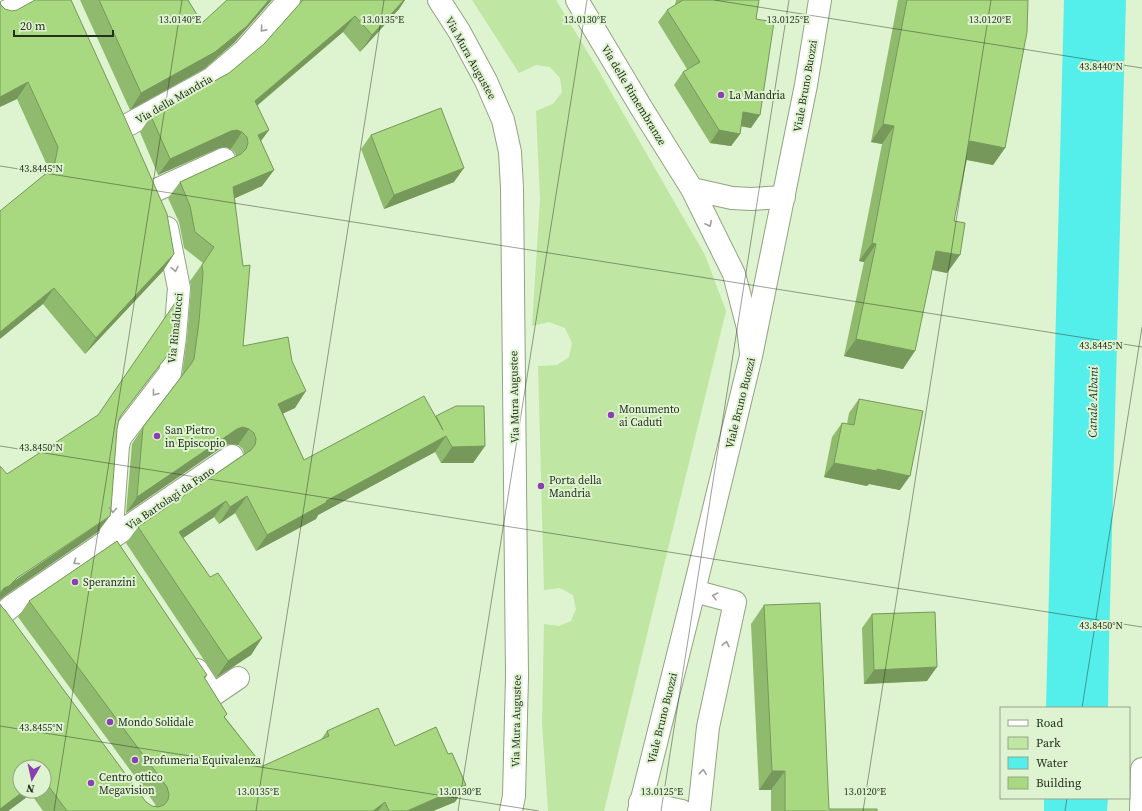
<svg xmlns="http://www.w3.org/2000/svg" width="1142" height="811" font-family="'Source Serif 4',serif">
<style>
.green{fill:#c0e6a4}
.water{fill:#54efea}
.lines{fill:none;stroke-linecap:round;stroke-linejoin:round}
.minor-casing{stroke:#91a483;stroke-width:24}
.major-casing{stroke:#91a483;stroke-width:24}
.minor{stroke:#fff;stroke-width:22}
.major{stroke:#fff;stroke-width:22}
.wall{fill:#90bb6e;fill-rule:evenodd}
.shaded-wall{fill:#76985a}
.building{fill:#a8d980;stroke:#76985a}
.oneway{stroke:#9ea19b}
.ticks{fill:none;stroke:#272f21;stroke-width:1;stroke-opacity:0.45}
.poi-dot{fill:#8b40b1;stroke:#def3cf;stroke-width:1.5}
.labels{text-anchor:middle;stroke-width:4;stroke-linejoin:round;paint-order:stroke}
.street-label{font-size:11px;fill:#272f21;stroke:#def3cf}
.poi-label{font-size:11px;fill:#272f21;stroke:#def3cf;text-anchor:start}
.water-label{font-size:12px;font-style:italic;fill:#183130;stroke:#def3cf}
.ticks-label{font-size:10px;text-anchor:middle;fill:#272f21;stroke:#def3cf;stroke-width:4;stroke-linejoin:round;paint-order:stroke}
</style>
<rect width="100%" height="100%" fill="#def3cf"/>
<path class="green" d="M472 0H556L596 66 705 255 726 311 604 811H548L542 723 544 624 559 626 571 621 576 609 573 595 560 588 544 590 538 366 557 365 569 357 572 343 565 328 549 322 532 326 540 200 536 111 553 104 562 92 560 78 550 67 536 65 519 73Z"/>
<path class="water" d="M1064 0H1126L1109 645 1108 708H1046Z
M1044 798H1108L1107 811H1044Z"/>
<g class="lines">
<g class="minor-casing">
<path id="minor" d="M439 0 459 31 486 81 503 120 510 152 512 188 517 676 514 796 511 811
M577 0 642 109 692 189 734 274 748 328 751 353
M0 15 28 0
M124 127 211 79 244 51 289 0
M692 189 732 198 751 199 784 197
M152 192 224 159
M109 540 112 527 118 446 120 438 170 373 175 337 179 288 167 228
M694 591 735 602 708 727 699 811
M0 616 13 605 232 456
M197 670 213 695 238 678
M640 802 682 811
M1141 811 1142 769"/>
</g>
<g class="major-casing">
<path id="major" d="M639 811 694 591 751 356 806 85 820 0"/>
</g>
<use href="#minor" class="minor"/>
<use href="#major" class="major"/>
</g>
<path class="wall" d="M80 0H188L202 23 235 42 204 69 130 110Z
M301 0H405L399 9 360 52 343 32 257 106 269 130 261 141 274 170 262 186 235 198 243 346 295 408 283 413 304 460 436 416 485 446 473 463H441L435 452 318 515 316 519 256 551 235 513 219 524 214 517 183 538 210 577 262 638 251 655 216 678 126 543 138 527 244 454 243 449 238 445 231 444 225 445 126 513 132 444 143 427 181 377 182 375 187 338 191 289 190 281 203 263 184 248 179 222 168 198 180 182 236 156 235 153 231 149 226 147 219 148 158 175 140 132 151 116 229 73 264 44 301 2Z
M676 0H759L756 19 751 128 741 126 740 134 731 146 710 143 674 85 683 72 687 69 658 22 667 10 675 5Z
M898 0H1028L1005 148 993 165 966 160 954 221 947 273 932 270 903 369 844 356 864 262 859 261 882 144 871 142Z
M1 5 174 254 163 271 85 354 43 304 44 175 46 163 17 99Z
M371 135 454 182 384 209 361 149Z
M859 399 900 490 869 484 867 486 824 477 832 437 842 423 847 424 849 413Z
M117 541 207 675 205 679 227 714 225 717 263 766 320 741 327 731 378 708 395 746 436 727 448 754 452 753 466 785 455 802 433 811H43L31 794 8 811H0V604L2 607 5 610 146 802 152 806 156 807 155 804 18 617 29 601ZM20 767H44V791H20Z
M764 605 829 809 877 811H771V790H759L751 624Z
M872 614 927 681 864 684 862 628Z"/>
<path class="shaded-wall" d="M269 0H272L235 42 204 69 130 110 141 93Z
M404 0H405L399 9 360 52 372 35Z
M355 16 343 32 243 117 255 101Z
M28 82 17 99 0 107V97Z
M743 112 760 115 751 128 734 125Z
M883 124 894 126 882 144 871 142Z
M237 130 242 132 231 149 226 147 219 148 158 175 170 159 231 131Z
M269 130 257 146 258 135Z
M719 130 740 134 731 146 710 143Z
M970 141 1005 148 993 165 958 158Z
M464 168 454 182 384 209 394 195Z
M274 170 262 186 222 204 233 187Z
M872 243 876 244 864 262 859 261Z
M936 251 960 255 947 273 924 268Z
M174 254 163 271 85 354 96 338Z
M54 288 43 304 0 339V332Z
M856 339 915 351 903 369 844 356Z
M170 352 158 368 110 430 122 414Z
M306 391 295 408 267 421 278 404Z
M243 427 249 429 238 445 231 444 225 445 126 513 137 497 237 429Z
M446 436 435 452 318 515 316 519 256 551 267 535 326 501Z
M485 446 473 463H441L452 447Z
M834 463 877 469 910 476 900 490 869 484 867 486 824 477Z
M247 496 235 513 219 524 230 507Z
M226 501 214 517 167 549 179 532Z
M110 516 98 532 6 595 0 600V593L4 588Z
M262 638 251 655 216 678 228 661Z
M937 667 927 681 864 684 874 670Z
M772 771H785L771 790H759Z
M466 785 455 802 433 811H407Z
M24 791H33L31 794 8 811H0V809Z
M385 802 378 811H373Z"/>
<path class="building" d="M35 0H71L124 116 167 214 174 254 96 338 54 288 0 332V211L54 167 58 147 28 82 0 97V2L1 5 5 9 12 11 17 10Z
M99 0H188L202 23 227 0H269L247 26 215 52 141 93Z
M303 0H404L372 35 355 16 255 101 269 130 258 135 274 170 233 187 243 266 250 265 243 346 288 337 292 361 306 391 278 404 304 460 424 396 443 430 436 416 456 406H484L485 446 452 447 446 436 326 501 327 502 267 535 247 496 230 507 226 501 179 532 210 577 218 573 262 638 228 661 138 527 251 450 255 445 256 439 254 433 249 429 243 427 237 429 137 497 143 427 191 364 194 359 199 322 203 273 202 265 214 247 195 232 190 206 180 182 241 154 246 149 248 143 247 137 242 132 237 130 231 131 170 159 151 116 229 73 264 44Z
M683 0H759L756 19 774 22 760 115 743 112 740 134 719 130 683 72 700 62 667 10Z
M907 0H1028L1027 32 1005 148 970 141 954 221 965 223 960 255 936 251 915 351 856 339 876 244 872 243 894 126 883 124Z
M441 108 464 168 394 195 371 135Z
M175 303 170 352 122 414 119 419 117 429 111 509 110 516 17 578 9 586 4 588 0 593V466L7 474 98 415Z
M859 399 923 411 910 476 877 469V471L834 463 842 423 854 425Z
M117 541 207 675 204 677 227 714 224 717 263 766 329 736 327 731 378 708 395 746 436 727 448 754 452 753 466 785 407 811H389L385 802 373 811H67L44 780V767H20V791H24L0 809V604L2 607 5 610 146 802 152 806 158 807 164 805 168 800 169 794 167 787 29 601Z
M820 603 829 809H877V811H785V771H772L764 605Z
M935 612 937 667 874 670 872 614Z"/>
<defs><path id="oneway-chevron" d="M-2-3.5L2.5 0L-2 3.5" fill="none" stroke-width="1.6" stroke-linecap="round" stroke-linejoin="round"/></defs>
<g class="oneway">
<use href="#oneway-chevron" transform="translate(263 29) rotate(132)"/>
<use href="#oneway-chevron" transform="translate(709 224) rotate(64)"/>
<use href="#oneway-chevron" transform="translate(175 269) rotate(79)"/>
<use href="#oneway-chevron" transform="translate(155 393) rotate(128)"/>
<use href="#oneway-chevron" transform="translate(113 510) rotate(94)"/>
<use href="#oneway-chevron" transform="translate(76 562) rotate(146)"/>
<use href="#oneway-chevron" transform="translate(715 596) rotate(-166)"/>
<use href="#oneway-chevron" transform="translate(726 644) rotate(-78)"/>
<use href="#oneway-chevron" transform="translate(703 772) rotate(-84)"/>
</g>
<path class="ticks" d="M714 0 1142 68M0 166 1142 347M0 446 1142 627M1082 708 1142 327M0 726 539 811M54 811 182 0M256 811 384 0M458 811 587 0M661 811 789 0M863 811 991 0M1065 811 1067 798"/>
<g class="poi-dot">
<circle cx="721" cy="95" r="4"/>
<circle cx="611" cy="415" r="4"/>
<circle cx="157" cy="436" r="4"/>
<circle cx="541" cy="486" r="4"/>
<circle cx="75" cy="582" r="4"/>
<circle cx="110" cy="722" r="4"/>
<circle cx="135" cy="760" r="4"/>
<circle cx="91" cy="783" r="4"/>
</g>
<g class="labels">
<g class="street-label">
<text transform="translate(471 58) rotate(61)" y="4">Via Mura Augustee</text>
<text transform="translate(805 86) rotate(-80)" y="4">Viale Bruno Buozzi</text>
<text transform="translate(634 95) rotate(59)" y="4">Via delle Rimembranze</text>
<text transform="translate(174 99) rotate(-30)" y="4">Via della Mandria</text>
<text transform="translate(175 328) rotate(-84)" y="4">Via Rinalducci</text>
<text transform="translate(514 397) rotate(-91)" y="4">Via Mura Augustee</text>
<text transform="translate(740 403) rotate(-76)" y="4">Viale Bruno Buozzi</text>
<text transform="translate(170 498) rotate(-34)" y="4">Via Bartolagi da Fano</text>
<text transform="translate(662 718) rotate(-76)" y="4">Viale Bruno Buozzi</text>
<text transform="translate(516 721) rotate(-89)" y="4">Via Mura Augustee</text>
</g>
<g class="poi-label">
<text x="729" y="99">La Mandria</text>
<text x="619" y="413">Monumento<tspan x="619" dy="13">ai Caduti</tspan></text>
<text x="165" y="434">San Pietro<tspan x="165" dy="13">in Episcopio</tspan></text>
<text x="549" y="484">Porta della<tspan x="549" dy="13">Mandria</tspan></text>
<text x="83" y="586">Speranzini</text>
<text x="118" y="726">Mondo Solidale</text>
<text x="143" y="764">Profumeria Equivalenza</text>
<text x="99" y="781">Centro ottico<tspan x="99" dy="13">Megavision</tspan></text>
</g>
<g class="water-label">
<text transform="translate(1093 402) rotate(-89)" y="4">Canale Albani</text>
</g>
</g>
<g class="ticks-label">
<text x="180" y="23">13.0140°E</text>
<text x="383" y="23">13.0135°E</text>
<text x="585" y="23">13.0130°E</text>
<text x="788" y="23">13.0125°E</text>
<text x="990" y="23">13.0120°E</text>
<text x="1101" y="70">43.8440°N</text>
<text x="41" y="172">43.8445°N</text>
<text x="1101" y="349">43.8445°N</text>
<text x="41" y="451">43.8450°N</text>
<text x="1101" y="629">43.8450°N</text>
<text x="41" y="731">43.8455°N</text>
<text x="258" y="795">13.0135°E</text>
<text x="460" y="795">13.0130°E</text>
<text x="662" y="795">13.0125°E</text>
<text x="865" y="795">13.0120°E</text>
</g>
<rect x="1000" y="707" width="130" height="92" fill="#def3cf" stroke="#95a589"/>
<rect x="1008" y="720" width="20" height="6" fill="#ffffff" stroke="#95a589"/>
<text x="1036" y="727" font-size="12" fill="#272f21">Road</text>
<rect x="1008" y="737" width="20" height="12" fill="#c0e6a4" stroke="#95a589"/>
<text x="1036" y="747" font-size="12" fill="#272f21">Park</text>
<rect x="1008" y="757" width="20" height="12" fill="#54efea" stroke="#95a589"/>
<text x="1036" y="767" font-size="12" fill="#272f21">Water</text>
<rect x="1008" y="777" width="20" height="12" fill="#a8d980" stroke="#95a589"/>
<text x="1036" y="787" font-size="12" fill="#272f21">Building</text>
<g transform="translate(32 779) rotate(189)"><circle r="19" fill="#def3cf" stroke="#95a589"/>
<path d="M0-3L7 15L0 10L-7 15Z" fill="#8b40b1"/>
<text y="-6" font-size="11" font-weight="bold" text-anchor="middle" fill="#272f21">N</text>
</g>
<path d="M14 30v6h99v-6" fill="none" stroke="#272f21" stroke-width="2"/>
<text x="20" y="30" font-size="12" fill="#272f21" stroke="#def3cf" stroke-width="3" paint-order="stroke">20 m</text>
</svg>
